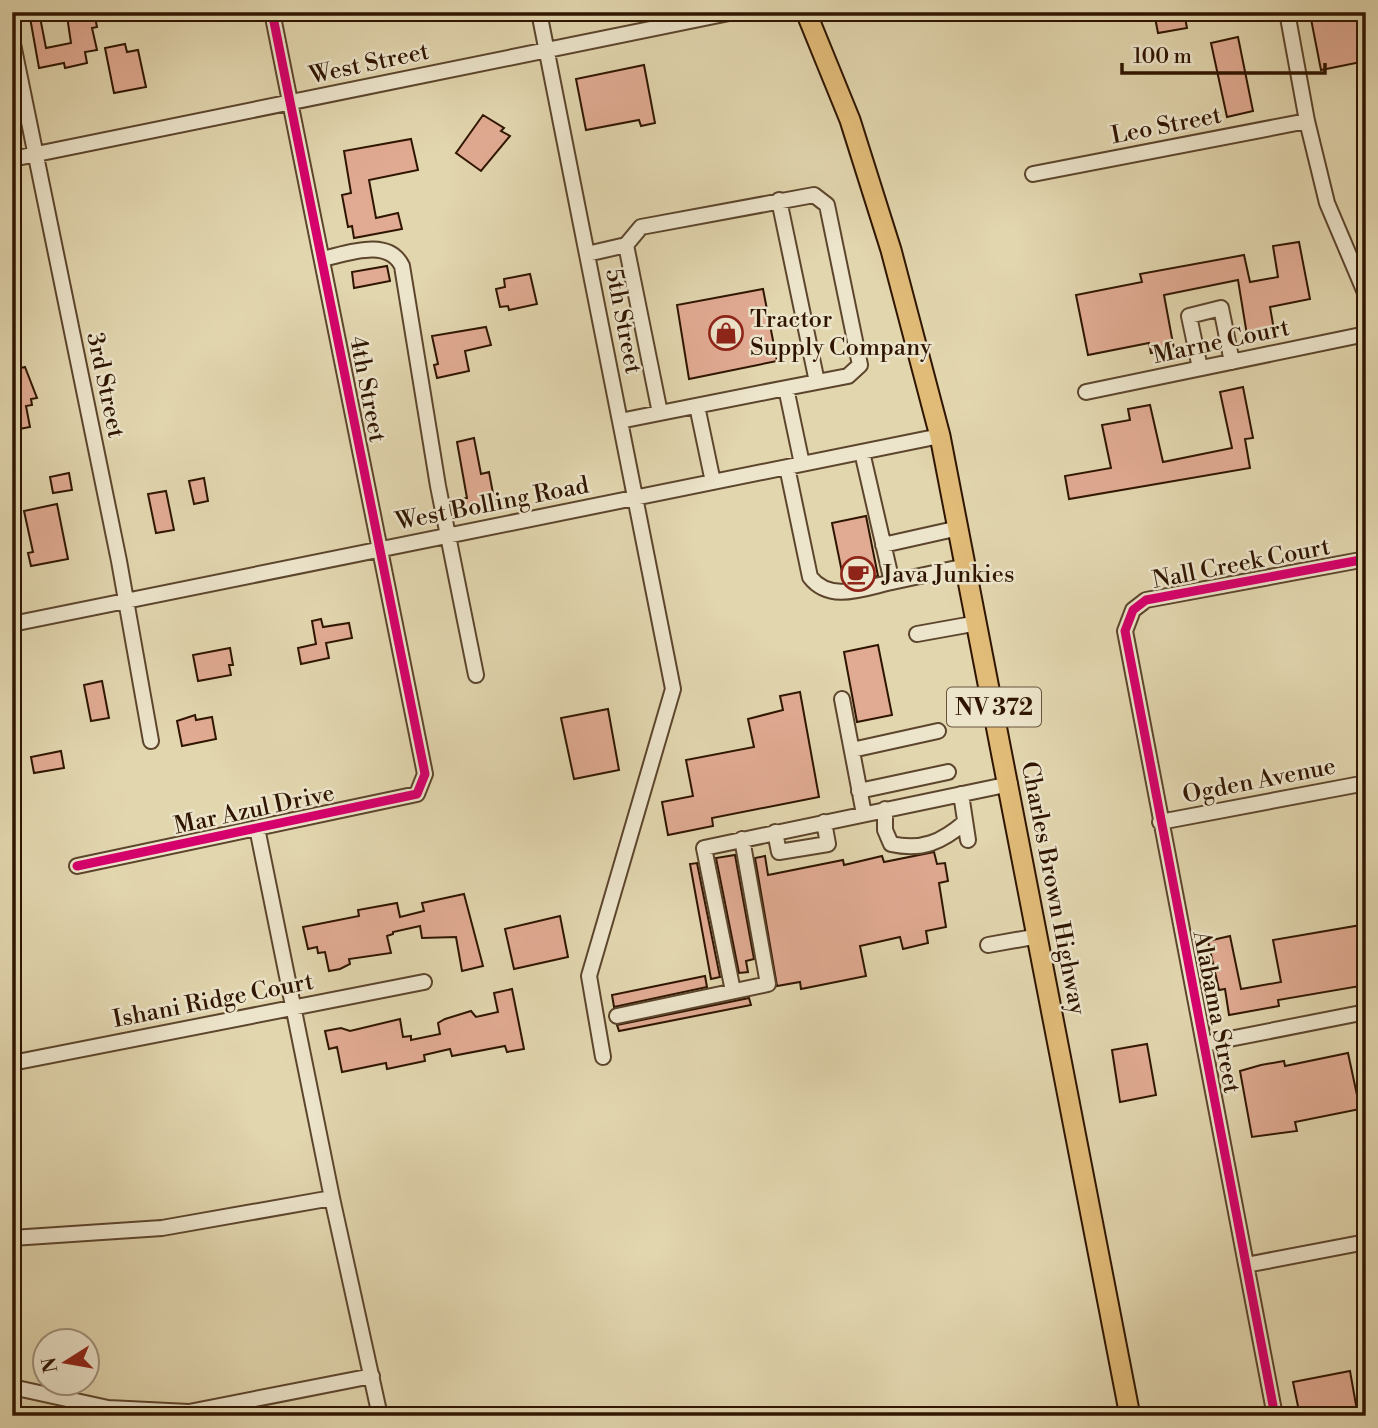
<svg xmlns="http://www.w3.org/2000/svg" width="1378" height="1428" font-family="'Libre Bodoni',serif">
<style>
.building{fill:#e1ab93;stroke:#2f1500;stroke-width:2}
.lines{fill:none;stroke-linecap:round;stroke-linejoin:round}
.minor-casing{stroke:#5c452c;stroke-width:18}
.major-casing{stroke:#2f1500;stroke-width:23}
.minor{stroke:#ece4cb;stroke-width:14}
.major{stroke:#e1bb78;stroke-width:19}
.cycleway-casing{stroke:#ece4cb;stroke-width:13}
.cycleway{stroke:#d6006c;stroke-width:9}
.labels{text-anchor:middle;stroke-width:5;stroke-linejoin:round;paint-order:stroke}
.shield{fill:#ece4cb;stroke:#68533d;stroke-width:2}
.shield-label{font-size:23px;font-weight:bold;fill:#2f1500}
.street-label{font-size:24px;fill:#2f1500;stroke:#ece4cb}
.poi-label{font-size:24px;fill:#2f1500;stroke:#ece4cb;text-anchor:start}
</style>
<rect width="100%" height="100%" fill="#e2d6af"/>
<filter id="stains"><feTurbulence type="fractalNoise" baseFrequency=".00286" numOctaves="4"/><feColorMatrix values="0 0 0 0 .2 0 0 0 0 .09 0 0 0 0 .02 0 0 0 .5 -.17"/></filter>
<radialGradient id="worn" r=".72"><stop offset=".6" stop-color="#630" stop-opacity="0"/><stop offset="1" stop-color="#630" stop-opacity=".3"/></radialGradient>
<path class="building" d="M29 12H39L46 48 71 43 67 16 94 12 97 27 92 28 97 50 85 52 87 63 65 68 64 63 39 68Z
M1154 12H1184L1187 28 1158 33Z
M1344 12H1366V61L1321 70 1311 19Z
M1238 37 1253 111 1227 117 1211 43Z
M125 44 127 52 138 50 146 87 114 93 105 48Z
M644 65 655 123 641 126 639 120 586 130 576 79Z
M483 115 504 128 501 131 510 136 481 171 456 153Z
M411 139 418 170 369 180 376 218 398 213 402 229 354 238 352 226 348 227 342 195 351 193 344 151Z
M1299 242 1310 299 1270 307 1274 330 1247 335 1238 280 1164 295 1174 349 1151 353 1149 343 1088 355 1076 295 1142 282 1140 274 1244 255 1250 282 1278 277 1273 246Z
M387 266 390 281 354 288 352 272Z
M530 274 537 304 509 310 508 306 500 307 496 289 505 287 504 279Z
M763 289 777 361 689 379 677 305Z
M486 327 491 345 465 351 469 371 437 378 434 365 438 364 432 336Z
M25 367 37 398 31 399 32 405 26 406 30 427 14 430 12 370Z
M1243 387 1253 438 1245 439 1250 468 1069 499 1065 476 1111 468 1102 425 1130 420 1128 409 1150 405 1163 462 1232 448 1220 392Z
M474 438 481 474 489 472 495 504 457 510 455 500 467 498 457 442Z
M69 473 72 490 53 493 50 477Z
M204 478 208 501 194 504 189 481Z
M166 491 174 530 156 533 148 494Z
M57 504 68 559 31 566 28 553 33 552 24 511Z
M866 516 878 576 844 582 832 523Z
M321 619 323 627 349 623 352 638 326 643 329 658 301 664 298 648 316 644 312 621Z
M878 645 892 715 857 722 844 652Z
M230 648 233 665H229L231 675 198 681 193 655Z
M102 681 109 718 91 721 84 685Z
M800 692 819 797 712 818 713 826 668 835 662 802 693 796 686 760 754 747 748 719 783 710 780 696Z
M608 709 619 770 574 779 561 718Z
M195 715 196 720 212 717 216 739 182 746 177 721Z
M61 751 64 768 34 773 31 757Z
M934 852 937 864 945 863 948 881 939 883 946 927 926 931 928 943 903 949 900 937 860 946 866 976 801 989 800 982 777 986 755 858 765 856 768 875 843 860 844 865 882 856 884 862Z
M735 855 754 959 746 961 748 972 739 973 716 858Z
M697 863 720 977 711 979 690 864Z
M464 894 483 966 462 971 456 937 422 938 420 926 393 932V934L387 936 391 953 349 959 350 964 340 969 329 971 325 952 318 953 317 947 308 949 303 927 359 916 358 910 397 903 400 917 424 911 422 903Z
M560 916 568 957 514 969 505 929Z
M1361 925 1366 947V985L1278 1000 1279 1006 1229 1015 1225 989 1219 990 1208 941 1230 936 1241 989 1281 982 1273 940Z
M705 976 707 987 614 1007 612 995Z
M512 989 524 1049 507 1052 505 1046 452 1056 450 1049 424 1055 425 1061 401 1066 387 1069 386 1063 342 1072 337 1047 329 1049 325 1031 341 1028 350 1031 400 1019 403 1037 411 1036V1040L440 1034 438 1023 445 1019 471 1011 476 1017 498 1012 494 993Z
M749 998 751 1005 619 1031 617 1025Z
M1147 1044 1156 1095 1120 1102 1112 1050Z
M1348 1053 1360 1109 1295 1122 1297 1131 1252 1137 1240 1071 1261 1065 1284 1061 1285 1066Z
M1350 1371 1358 1416H1300L1293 1382Z"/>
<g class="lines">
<g class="minor-casing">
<path id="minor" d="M539 12 673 689 589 976 603 1057
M1287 12 1307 121 1327 203 1366 295
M12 39 119 561 151 741
M12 159 734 12
M1033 174 1307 121
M779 200 817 382
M587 254 626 245 641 227 814 195 827 205 860 365 848 376 786 388 802 464
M322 259C346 254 388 237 402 266L438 486 476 675
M1200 368 1189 316 1221 308 1232 362
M1086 392 1366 334
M697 406 713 482
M660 413 786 388
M620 421 660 413 626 245
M862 452 892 582 966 566
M787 467 810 577C830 603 864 588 892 582
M883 545 959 528
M12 624 940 436
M917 634 978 623
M842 699 864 814
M852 750 938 731
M859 791 948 772
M961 794 968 840
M885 809V830L891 844C922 851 942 842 965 822
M1160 822 1366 783
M257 828 332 1198 380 1416
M775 832 779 852 828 844 824 822
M77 866 417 794 425 774 272 12
M988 945 1039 936
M733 991 704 848 1010 784
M617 1016 768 984 742 839
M1204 1044 1366 1012
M12 1063 424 982
M12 1238 162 1228 332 1198
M1246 1265 1366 1242
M12 1387 108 1408 189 1412 372 1376
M1275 1416 1125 631 1133 610 1146 600 1366 559"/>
</g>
<g class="major-casing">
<path id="major" d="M806 12 850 120 891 250 940 436 1130 1416"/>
</g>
<use href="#minor" class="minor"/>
<use href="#major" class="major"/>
<g class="cycleway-casing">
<path id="cycleway" d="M77 866 417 794 425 774 272 12
M1275 1416 1125 631 1133 610 1146 600 1366 559"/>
</g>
<use href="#cycleway" class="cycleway"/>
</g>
<defs>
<g id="shop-ring" transform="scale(1.75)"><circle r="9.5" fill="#ece4cb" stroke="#8f2418" stroke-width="1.5"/><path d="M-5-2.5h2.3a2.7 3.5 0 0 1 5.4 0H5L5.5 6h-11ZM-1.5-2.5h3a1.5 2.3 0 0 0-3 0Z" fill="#8f2418"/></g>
<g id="cafe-ring" transform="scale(1.75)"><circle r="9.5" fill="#ece4cb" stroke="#8f2418" stroke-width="1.5"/><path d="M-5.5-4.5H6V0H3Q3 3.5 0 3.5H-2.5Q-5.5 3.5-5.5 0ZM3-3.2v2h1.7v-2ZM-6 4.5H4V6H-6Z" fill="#8f2418"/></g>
</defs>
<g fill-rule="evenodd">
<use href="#shop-ring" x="726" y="333"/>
<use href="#cafe-ring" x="858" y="574"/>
</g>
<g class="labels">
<rect class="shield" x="947" y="687.5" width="94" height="39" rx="5"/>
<g class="shield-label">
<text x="994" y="715">NV 372</text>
</g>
<g class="street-label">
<text transform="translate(369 63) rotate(-12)" y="8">West Street</text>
<text transform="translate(1166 125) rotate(-11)" y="8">Leo Street</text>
<text transform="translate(624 321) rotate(79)" y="8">5th Street</text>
<text transform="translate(1221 341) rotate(-12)" y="8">Marne Court</text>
<text transform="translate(106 385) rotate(78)" y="8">3rd Street</text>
<text transform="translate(368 389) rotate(79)" y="8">4th Street</text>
<text transform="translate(492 503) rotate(-11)" y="8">West Bolling Road</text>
<text transform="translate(1241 563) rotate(-11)" y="8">Nall Creek Court</text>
<text transform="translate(1259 780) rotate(-11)" y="8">Ogden Avenue</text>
<text transform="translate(254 809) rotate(-12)" y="8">Mar Azul Drive</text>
<text transform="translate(1054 888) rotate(79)" y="8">Charles Brown Highway</text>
<text transform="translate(213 1000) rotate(-11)" y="8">Ishani Ridge Court</text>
<text transform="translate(1217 1012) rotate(79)" y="8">Alabama Street</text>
</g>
<g class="poi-label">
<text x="750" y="327">Tractor<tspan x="750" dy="28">Supply Company</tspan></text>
<text x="882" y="582">Java Junkies</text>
</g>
</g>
<rect width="1378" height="1428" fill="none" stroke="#e2d6af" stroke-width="42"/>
<rect x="14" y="14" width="1350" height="1400" fill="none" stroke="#2f1500" stroke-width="3.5"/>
<rect x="21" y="21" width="1336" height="1386" fill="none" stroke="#2f1500" stroke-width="2"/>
<g transform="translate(66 1362) rotate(259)"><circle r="33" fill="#ece4cb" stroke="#a0917a" stroke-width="2"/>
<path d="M0-5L12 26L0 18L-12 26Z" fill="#8f2418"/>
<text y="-10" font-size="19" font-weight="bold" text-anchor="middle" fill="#2f1500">N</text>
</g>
<path d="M1122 63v10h203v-10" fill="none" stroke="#2f1500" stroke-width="3.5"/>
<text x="1133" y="63" font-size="21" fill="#2f1500" stroke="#ece4cb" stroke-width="5" paint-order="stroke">100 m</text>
<rect width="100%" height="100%" filter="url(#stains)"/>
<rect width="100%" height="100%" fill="url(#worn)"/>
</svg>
